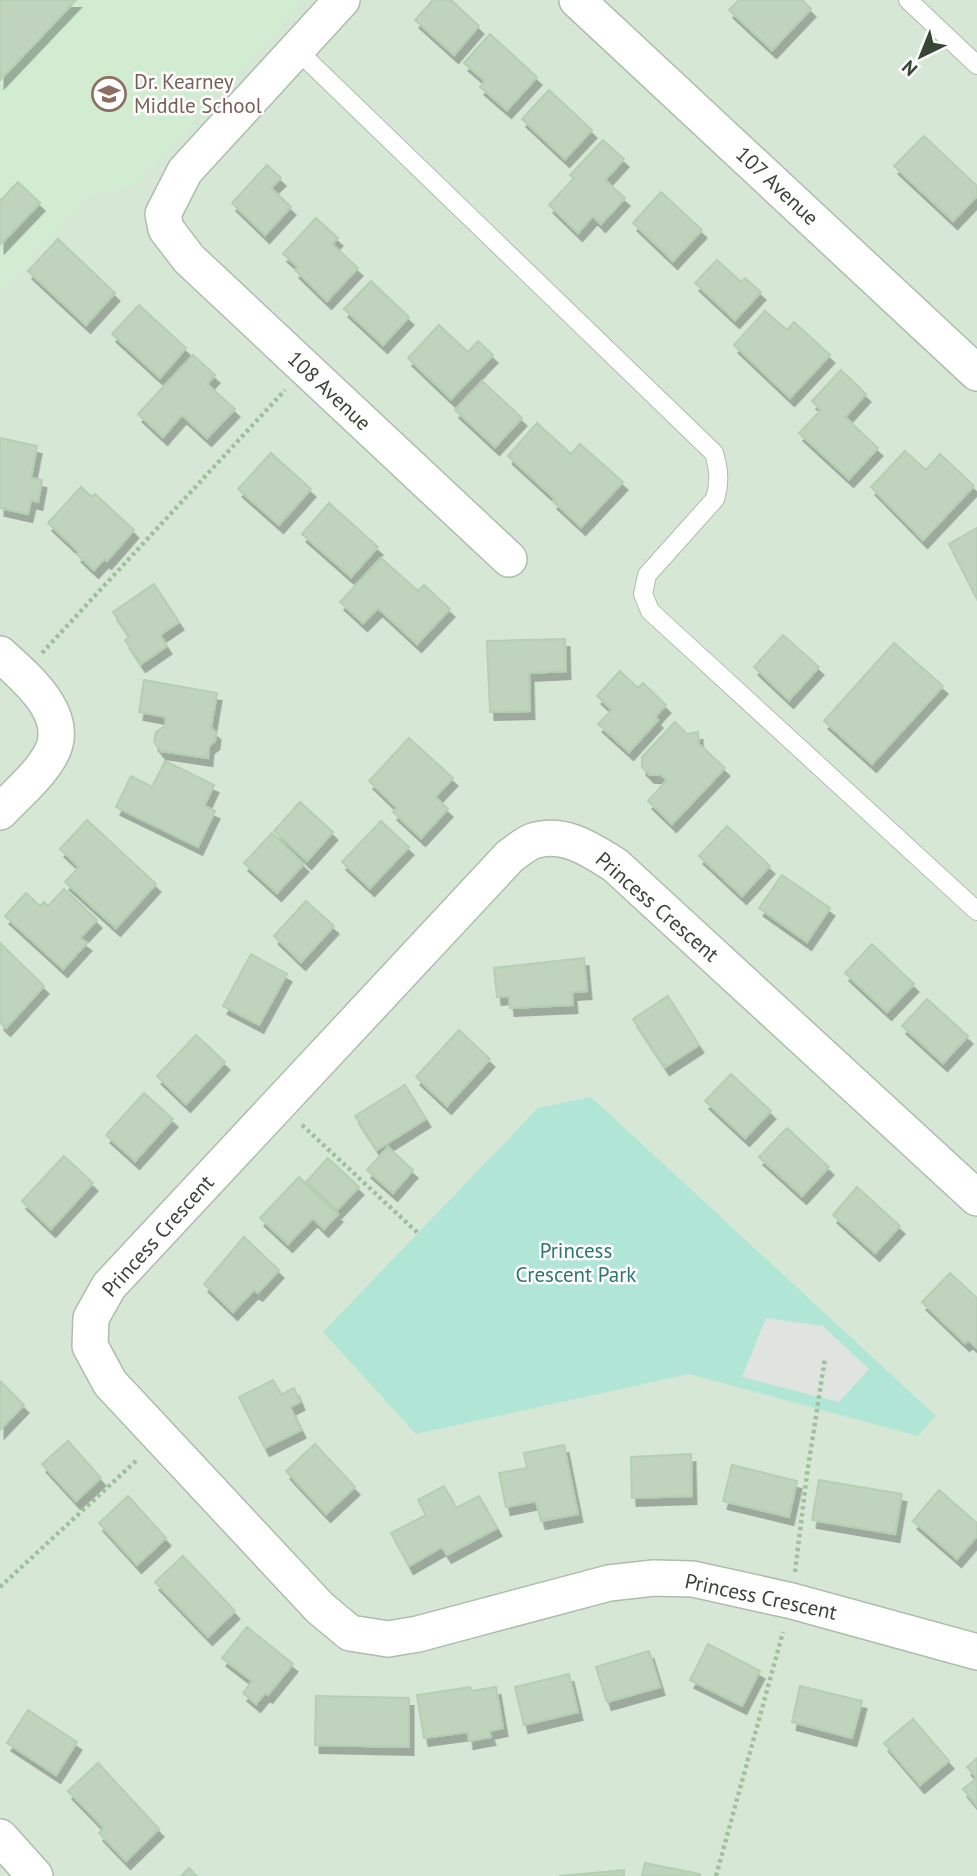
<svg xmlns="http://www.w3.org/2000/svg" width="977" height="1876" font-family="'PT Sans',sans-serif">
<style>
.residential{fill:#d6e7d6}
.education{fill:#d2ecd2}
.green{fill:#b1e6d7}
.parking{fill:#e0e4df}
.building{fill:#c0d4bd;stroke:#b4cfb1;stroke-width:2;filter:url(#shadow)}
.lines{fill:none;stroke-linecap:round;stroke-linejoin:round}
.lane-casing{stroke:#acbeaa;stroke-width:20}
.street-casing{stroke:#acbeaa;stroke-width:38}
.path{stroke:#9fc09c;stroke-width:4.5;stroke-dasharray:3.5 3.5;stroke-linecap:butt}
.lane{stroke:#fff;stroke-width:18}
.street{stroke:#fff;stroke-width:35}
.labels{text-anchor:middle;stroke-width:5;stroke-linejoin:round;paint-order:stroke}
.education-label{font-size:21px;fill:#785e54;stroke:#fff;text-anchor:start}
.street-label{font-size:21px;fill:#384636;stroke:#fff}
.park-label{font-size:21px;fill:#2b766d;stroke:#fff}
</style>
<defs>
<filter id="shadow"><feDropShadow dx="4.5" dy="8" stdDeviation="0" flood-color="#0004"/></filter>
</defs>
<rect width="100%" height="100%" fill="#e8f3e7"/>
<path class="residential" d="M0 0H977V1876H0Z"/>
<path class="education" d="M0 0H304L133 187 91 195 0 292Z"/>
<path class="green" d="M591 1097 936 1416 918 1436 689 1374 416 1434 323 1332 538 1108Z"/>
<path class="parking" d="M766 1318 823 1326 869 1369 839 1402 742 1377Z"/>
<path class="building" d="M0 0H76L0 80Z
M433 0H451L479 26 454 55 415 20Z
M739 0H802L811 9 772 50 729 10Z
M490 34 537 77 507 110 480 87 485 81 464 63Z
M549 90 592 130 565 159 522 119Z
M924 136 977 186V196L953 221 894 166Z
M603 140 624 159 605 180 625 198 601 224 593 216 578 233 549 205 574 178 570 175Z
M267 165 281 178 271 188 291 207 265 235 232 203Z
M18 182 40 203 0 245V201Z
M661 192 702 230 673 261 633 223Z
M316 218 338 238 332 244 358 268 327 301 295 270 298 267 283 254Z
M58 239 115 293 86 325 28 271Z
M717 260 741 282 745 278 761 292 735 320 695 283Z
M371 281 409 317 383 345 344 309Z
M139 305 186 348 160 378 112 334Z
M765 311 787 330 794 322 830 355 790 398 734 345Z
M439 325 468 352 478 341 493 355 451 399 408 358Z
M193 355 215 375 207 384 235 409 207 438 182 415 163 437 138 414Z
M841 370 866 394 845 417 878 448 849 479 799 433 821 410 812 401Z
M482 381 522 418 495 447 455 410Z
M537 423 571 454 580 444 623 482 581 527 553 501 555 499 508 456Z
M0 438 37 446 31 478 42 480 38 502 31 500 28 514 0 508Z
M905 451 926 470 940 454 974 486 923 540 871 487Z
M271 453 311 489 279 525 238 489Z
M81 487 92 497 95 494 134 530 107 561 104 559 94 570 77 554 79 552 48 523Z
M329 503 378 547 351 577 302 534Z
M977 528V599L949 544Z
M381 558 418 591 424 585 450 609 417 644 378 608 363 623 340 602Z
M154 584 179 622 160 635 167 646 141 664 125 640 130 637 113 612Z
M783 635 819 667 789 700 754 667Z
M565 639 566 671 529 673 530 711 490 712 487 641Z
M894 643 943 686 872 764 824 721Z
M620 671 638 688 643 683 666 705 655 717 658 720 629 752 598 724 612 710 597 696Z
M144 680 217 693 211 728 216 732 215 741 209 746 208 758 161 751 154 742 156 732 165 726 166 717 139 712Z
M675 722 687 734 698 732 699 744 725 768 672 824 648 801 667 780 661 775H650L642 767V757Z
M409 738 453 778 435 797 448 809 421 838 393 812 397 808 369 781Z
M165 761 214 785 204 806 215 811 198 847 116 807 131 776 152 787Z
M300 802 333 832 307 861 274 831Z
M87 820 156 884 116 928 65 882 79 867 60 849Z
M381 821 409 847 370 888 342 862Z
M727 826 770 866 742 896 699 856Z
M272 833 304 864 277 893 244 863Z
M782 875 830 908 807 942 759 908Z
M64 889 97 920 80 938 87 943 63 969 5 916 26 893 40 906 44 902 48 906Z
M306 901 334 926 301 962 274 936Z
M0 943 44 986 6 1028 0 1022Z
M872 944 914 984 887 1012 845 973Z
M251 954 287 974 259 1025 223 1006Z
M584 958 587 991 572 992 573 1005 510 1008 509 996 497 997 494 968Z
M668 996 699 1045 665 1067 633 1019Z
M927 999 968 1036 943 1063 902 1026Z
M459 1030 490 1059 447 1106 416 1077Z
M196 1035 225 1062 186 1104 157 1076Z
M731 1074 771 1111 745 1138 705 1101Z
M405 1085 426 1119 377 1150 355 1116Z
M144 1093 173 1119 135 1161 106 1135Z
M787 1128 829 1167 802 1196 759 1157Z
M388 1147 413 1170 393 1193 367 1170Z
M64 1156 93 1183 51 1229 22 1201Z
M328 1158 359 1187 337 1210 306 1182Z
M299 1177 338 1214 324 1229 313 1218 288 1244 260 1218Z
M857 1187 900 1226 875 1253 833 1215Z
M244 1237 279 1270 258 1293 254 1290 233 1312 204 1284Z
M950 1273 977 1298V1348L968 1340 965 1343 922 1302Z
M273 1380 281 1395 294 1388 300 1402 290 1407 301 1430 265 1448 239 1397Z
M0 1381 24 1405 0 1430Z
M68 1441 101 1478 76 1501 42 1464Z
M315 1444 355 1487 326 1514 286 1471Z
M564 1445 578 1514 541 1521 536 1501 506 1507 499 1473 527 1468 524 1453Z
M691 1454 692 1496 632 1498 631 1457Z
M732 1465 797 1481 789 1517 723 1501Z
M819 1480 902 1494 895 1534 812 1520Z
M444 1486 456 1508 479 1496 497 1528 447 1555 442 1547 409 1566 391 1533 426 1515 418 1500Z
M939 1490 977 1523V1536L957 1559 913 1521Z
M128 1496 166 1538 137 1565 99 1523Z
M183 1556 235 1611 208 1637 155 1582Z
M247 1627 293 1664 268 1695 265 1693 256 1704 243 1693 252 1681 222 1658Z
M708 1644 760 1671 742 1706 690 1680Z
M649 1651 660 1687 607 1702 596 1667Z
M569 1674 578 1712 524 1725 515 1687Z
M800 1686 862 1701 852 1738 792 1722Z
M470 1687 472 1691 496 1687 503 1728 489 1731 491 1737 469 1741 468 1732 424 1738 417 1695Z
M316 1696 409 1698V1747L315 1745Z
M28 1710 77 1742 56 1775 7 1743Z
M913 1719 949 1761 920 1785 884 1743Z
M977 1758V1806L963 1789 977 1778 967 1767Z
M98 1763 159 1829 126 1861 99 1833 104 1828 68 1791Z
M645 1863 700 1874V1876H642Z
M189 1868 197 1876H181Z
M624 1870V1876H559Z"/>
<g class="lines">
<g class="lane-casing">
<path id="lane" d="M908 0 977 65
M296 49 714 453C719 470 720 482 715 499L647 575 643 594 650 611 977 911"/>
</g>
<g class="street-casing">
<path id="street" d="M342 0 185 171 163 214 166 229 189 259 509 559
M577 0 977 373
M0 654C26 678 72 715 51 754 39 776 17 794 0 812
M977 1198 615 865C591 850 564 831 533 841 525 844 517 851 510 856L109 1286 91 1318 90 1346 110 1383 320 1608 350 1633 388 1639 418 1634 609 1583 654 1578 693 1579 792 1601 977 1652
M0 1837 35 1876"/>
</g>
<path class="path" d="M42 653 285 390
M302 1125 419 1234
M795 1572 807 1474 825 1358
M0 1587 138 1459
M716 1876 783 1632"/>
<use href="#lane" class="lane"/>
<use href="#street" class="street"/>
</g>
<defs>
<g id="school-ring" transform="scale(1.75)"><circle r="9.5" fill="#fff" stroke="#8d6e63" stroke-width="1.5"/><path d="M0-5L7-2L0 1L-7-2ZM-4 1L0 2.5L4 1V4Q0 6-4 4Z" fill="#8d6e63"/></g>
</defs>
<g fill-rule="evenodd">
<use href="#school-ring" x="109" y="94"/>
</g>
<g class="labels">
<g class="education-label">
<text x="134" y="89">Dr. Kearney<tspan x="134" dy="24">Middle School</tspan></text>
</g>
<g class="street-label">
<text transform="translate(777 186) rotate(43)" y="7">107 Avenue</text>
<text transform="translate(329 391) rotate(43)" y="7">108 Avenue</text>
<text transform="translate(657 907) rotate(41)" y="7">Princess Crescent</text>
<text transform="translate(158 1236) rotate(-48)" y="7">Princess Crescent</text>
<text transform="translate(761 1597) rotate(12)" y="7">Princess Crescent</text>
</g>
<g class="park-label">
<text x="576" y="1258">Princess<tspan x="576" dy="24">Crescent Park</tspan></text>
</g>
</g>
<g transform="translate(921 56) rotate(223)" stroke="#ffffff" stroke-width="5" paint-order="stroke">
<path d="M0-5L12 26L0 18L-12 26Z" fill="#384636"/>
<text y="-10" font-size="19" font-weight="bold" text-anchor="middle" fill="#384636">N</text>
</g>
</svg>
